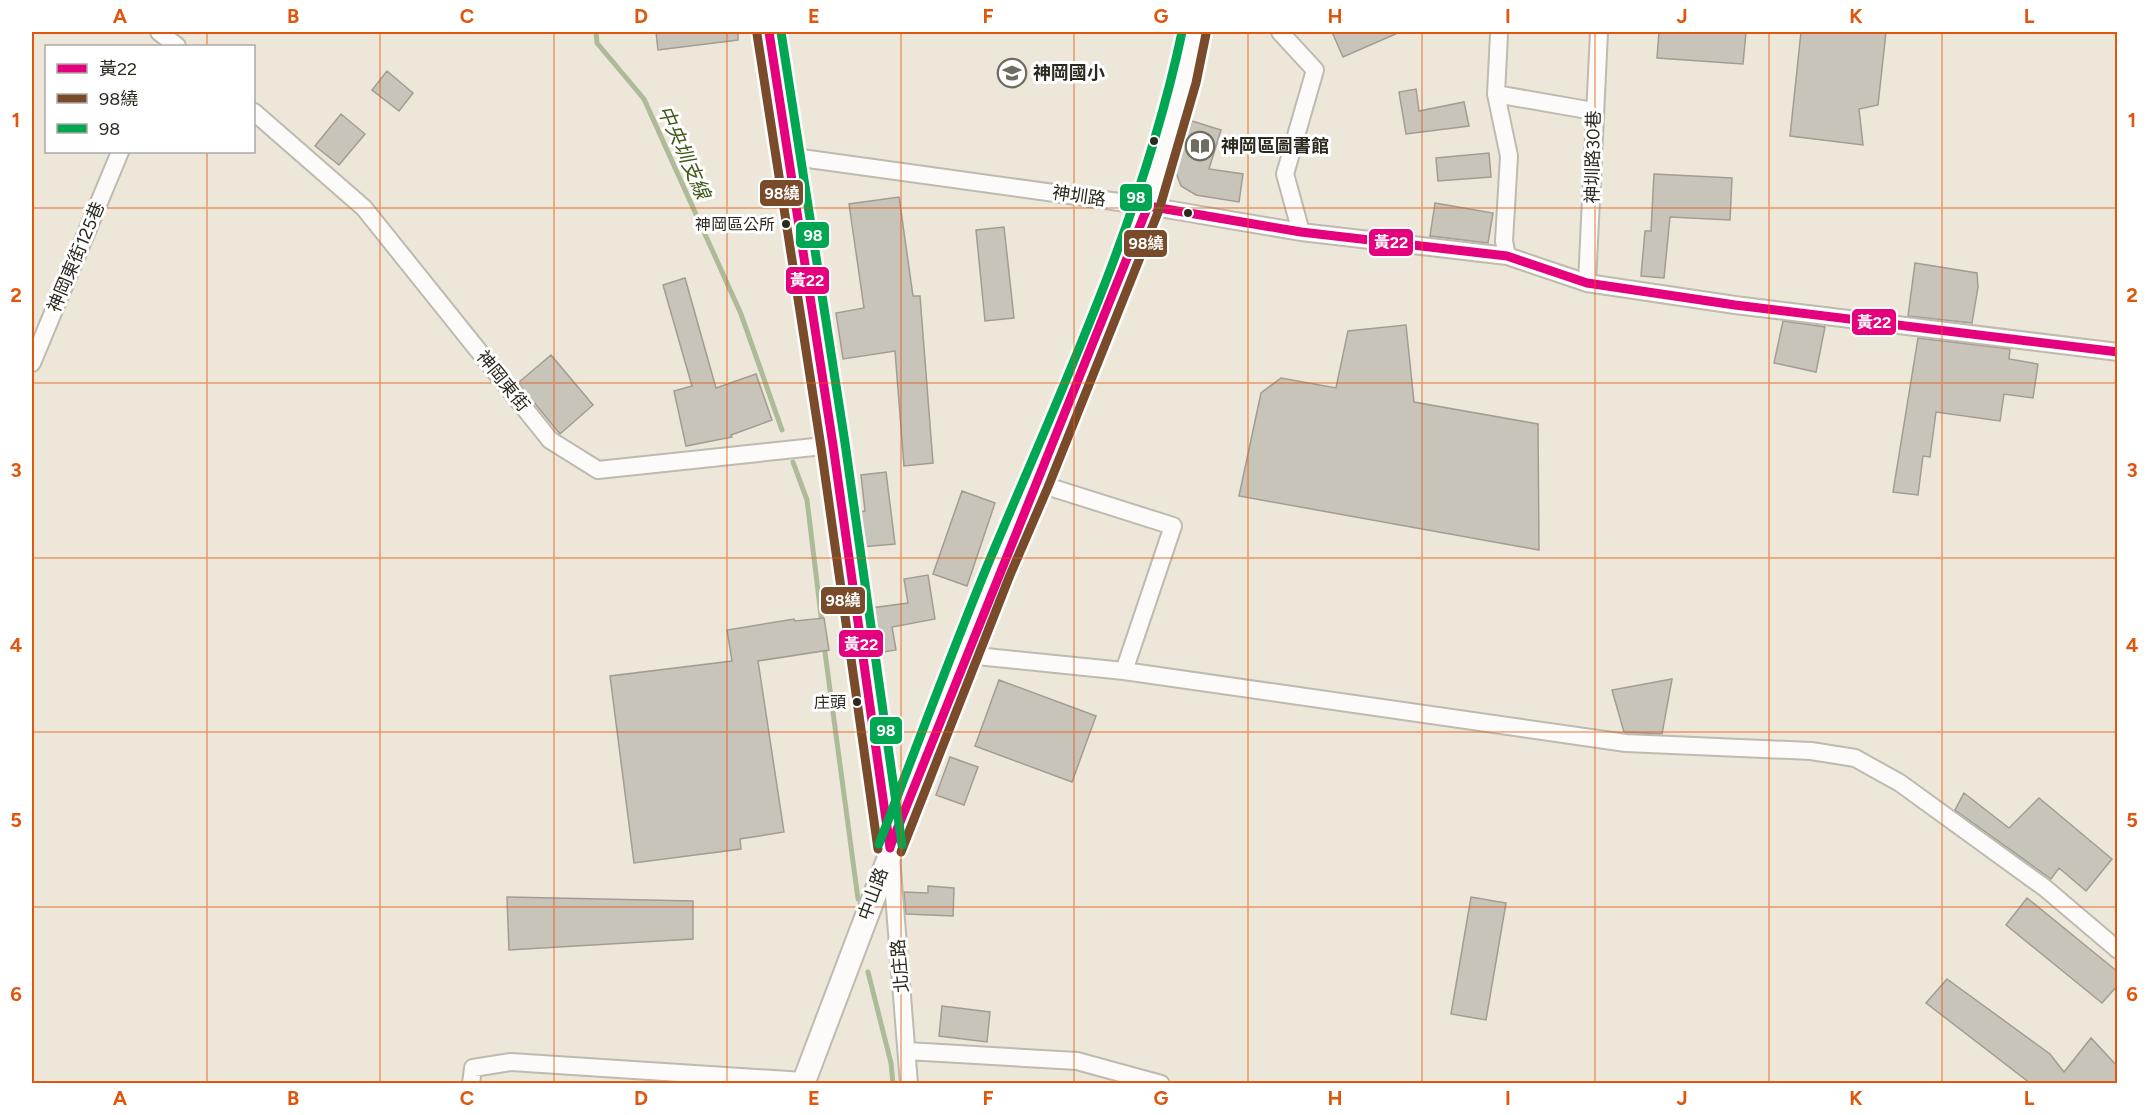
<svg xmlns="http://www.w3.org/2000/svg" width="2149" height="1115" font-family="Figtree,'Noto Sans TC',sans-serif">
<style>
.lines{fill:none;stroke-linecap:round;stroke-linejoin:round}
.stream{stroke:#aebb98;stroke-width:5}
.building{fill:#c9c4ba;stroke:#a29c92;stroke-width:1.5}
.street-casing{stroke:#bebab0;stroke-width:20}
.secondary-casing{stroke:#bebab0;stroke-width:26}
.street{stroke:#fcfbf9;stroke-width:16}
.secondary{stroke:#fcfbf9;stroke-width:22}
.bus-1-casing{stroke:#fff;stroke-width:14}
.bus-2-casing{stroke:#fff;stroke-width:14}
.bus-3-casing{stroke:#fff;stroke-width:14}
.bus-1{stroke:#e5007d;stroke-width:9}
.bus-2{stroke:#7a4b2a;stroke-width:9}
.bus-3{stroke:#00a651;stroke-width:9}
.grid{fill:none;stroke:#df570d;stroke-width:1.5;stroke-opacity:0.55}
.bus-dot{fill:#2c291f;stroke:#fff;stroke-width:2}
.labels{text-anchor:middle;stroke-width:6;stroke-linejoin:round;paint-order:stroke}
.bus-label{font-size:16px;fill:#2c291f;stroke:#fff;text-anchor:end}
.poi-label{font-size:18px;font-weight:bold;fill:#2c291f;stroke:#fff;text-anchor:start}
.street-label{font-size:18px;fill:#2c291f;stroke:#fff}
.water-label{font-size:20px;font-style:italic;fill:#415a19;stroke:#fff}
.line-badge{stroke:#fff;stroke-width:2}
.badge-label{font-size:16px;text-anchor:middle;font-weight:bold;fill:#fff}
.neatline{fill:none;stroke:#df570d;stroke-width:2}
.grid-label{font-size:20px;text-anchor:middle;font-weight:bold;fill:#df570d}
</style>
<rect width="100%" height="100%" fill="#ece7d9"/>
<g class="lines">
<path class="stream" d="M596 32 597 43 644 99 741 314 782 430
M793 462 807 500 822 624
M824 645 858 899
M868 972 891 1063 893 1084"/>
</g>
<path class="building" d="M656 32H738V40L658 50Z
M1332 32H1400L1343 57Z
M1659 32H1746L1743 64 1657 58Z
M1801 32H1886L1878 105 1859 109 1863 145 1790 136Z
M387 71 413 93 399 111 372 90Z
M1416 89 1419 111 1464 102 1469 126 1406 134 1399 92Z
M341 114 365 134 339 165 315 146Z
M1192 121 1221 130 1209 169 1243 174 1239 202 1196 195 1181 186 1175 170Z
M1489 153 1491 177 1438 181 1436 158Z
M1654 174 1732 178 1730 220 1670 217 1664 278 1641 276 1645 231H1651Z
M899 197 913 296H920L933 463 904 466 895 351 843 359 836 313 864 308 849 204Z
M1435 203 1493 213 1488 243 1430 236Z
M1004 227 1014 318 985 321 976 230Z
M1915 263 1977 273 1978 287 1972 323 1908 316Z
M685 278 716 388 756 374 772 420 731 435 732 437 686 446 674 391 692 386 663 285Z
M1783 321 1825 327 1816 372 1774 363Z
M1406 325 1414 402 1538 424 1539 550 1239 496 1261 393 1281 378 1336 388 1348 331Z
M1918 338 2010 349 2009 359 2038 364 2033 398 2004 394 2000 421 1936 412 1930 457 1923 456 1918 495 1893 492Z
M551 355 593 405 560 434 518 383Z
M886 472 895 544 861 547 857 512 865 511 861 475Z
M962 491 995 503 967 586 933 574Z
M928 575 935 619 892 627 896 650 877 653 871 608 908 603 904 579Z
M824 618 829 650 758 661 784 832 740 839 741 849 634 863 610 676 732 661 727 630 794 619 795 621Z
M1672 679 1662 734 1624 732 1612 690Z
M999 680 1096 716 1072 782 975 746Z
M950 757 978 767 964 805 936 795Z
M1964 793 2009 828 2039 798 2112 859 2086 891 2059 868 2051 879 1955 810Z
M928 886 954 888 953 916 906 914 904 892 928 893Z
M507 897 693 901V939L509 950Z
M1471 897 1506 903 1486 1020 1451 1014Z
M2027 898 2118 972V985L2102 1003 2006 925Z
M1947 979 2050 1054 2064 1072 2091 1038 2118 1067V1083H2030L1926 1003Z
M942 1006 990 1012 987 1042 939 1036Z"/>
<g class="lines">
<g class="street-casing">
<path id="street" d="M159 32 177 46
M1280 32 1315 70 1285 174 1301 232
M1499 34 1496 94 1593 111
M1496 94 1509 156 1504 241 1507 256
M254 112 364 208 550 440 598 470 833 445
M787 156 1148 206 1301 232 1507 256 1587 283 1735 305 2118 352
M1587 283 1599 32
M32 363 120 152
M1037 483 1173 526 1124 671
M967 655 1124 671 1626 743 1811 751 1855 758 1900 783 2045 888 2118 950
M891 857 909 1084
M907 1051 1077 1061 1161 1084
M471 1084 473 1068 511 1062 804 1081"/>
</g>
<g class="secondary-casing">
<path id="secondary" d="M769 32 833 445 890 847
M803 1084C867 912 932 742 998 572 1010 542 1024 513 1037 484 1099 337 1162 188 1194 32"/>
</g>
<use href="#street" class="street"/>
<use href="#secondary" class="secondary"/>
<g class="bus-1-casing">
<path id="bus-1" d="M769 32 833 445 890 848
M1148 206 1301 232 1507 256 1587 283 1735 305 2118 352
M890 847C974 633 1062 420 1148 206"/>
</g>
<g class="bus-2-casing">
<path id="bus-2" d="M757 34 821 447 878 849
M901 852 1010 575 1048 487 1159 210 1196 83 1206 34"/>
</g>
<g class="bus-3-casing">
<path id="bus-3" d="M781 32 845 443 902 845
M879 844C915 751 950 656 988 564 1061 390 1143 217 1182 32"/>
</g>
<use href="#bus-1" class="bus-1"/>
<use href="#bus-2" class="bus-2"/>
<use href="#bus-3" class="bus-3"/>
</g>
<path class="grid" d="M207 32V46M380 32V1084M554 32V1084M727 32V1084M901 32V1084M1074 32V1084M1248 32V1084M1422 32V1084M1595 32V1084M1769 32V1084M1942 32V1084M207 152V1084M32 208H2118M32 383H2118M32 558H2118M32 732H2118M32 907H2118"/>
<defs>
<g id="school-ring" transform="scale(1.5)"><circle r="9.5" fill="#fff" stroke="#6f6c60" stroke-width="1.5"/><path d="M0-5L7-2L0 1L-7-2ZM-4 1L0 2.5L4 1V4Q0 6-4 4Z" fill="#6f6c60"/></g>
<g id="library-ring" transform="scale(1.5)"><circle r="9.5" fill="#fff" stroke="#6f6c60" stroke-width="1.5"/><path d="M-6-4Q-3-5.5-.7-3.5V5Q-3 3-6 4ZM6-4Q3-5.5 .7-3.5V5Q3 3 6 4Z" fill="#6f6c60"/></g>
</defs>
<g fill-rule="evenodd">
<use href="#school-ring" x="1012" y="73"/>
<use href="#library-ring" x="1200" y="146"/>
</g>
<g class="bus-dot">
<circle cx="1154" cy="141" r="5"/>
<circle cx="1188" cy="213" r="5"/>
<circle cx="786" cy="224" r="5"/>
<circle cx="857" cy="702" r="5"/>
</g>
<g class="labels">
<g class="bus-label">
<text x="775" y="230">神岡區公所</text>
<text x="846" y="708">庄頭</text>
</g>
<g class="poi-label">
<text x="1033" y="79">神岡國小</text>
<text x="1221" y="152">神岡區圖書館</text>
</g>
<g class="street-label">
<text transform="translate(1593 157) rotate(-89)" y="6">神圳路30巷</text>
<text transform="translate(1079 196) rotate(8)" y="6">神圳路</text>
<text transform="translate(76 257) rotate(-67)" y="6">神岡東街125巷</text>
<text transform="translate(503 381) rotate(51)" y="6">神岡東街</text>
<text transform="translate(873 894) rotate(-70)" y="6">中山路</text>
<text transform="translate(900 966) rotate(-95)" y="6">北庄路</text>
</g>
<g class="water-label">
<text transform="translate(684 152) rotate(66)" y="7">中央圳支線</text>
</g>
</g>
<g class="line-badge">
<rect x="759" y="179" width="45" height="28" rx="6" fill="#7a4b2a"/>
<rect x="1119" y="183" width="34" height="29" rx="6" fill="#00a651"/>
<rect x="795" y="221" width="35" height="28" rx="6" fill="#00a651"/>
<rect x="1368" y="228" width="46" height="29" rx="6" fill="#e5007d"/>
<rect x="1123" y="229" width="45" height="29" rx="6" fill="#7a4b2a"/>
<rect x="785" y="266" width="45" height="29" rx="6" fill="#e5007d"/>
<rect x="1851" y="308" width="46" height="28" rx="6" fill="#e5007d"/>
<rect x="820" y="586" width="46" height="29" rx="6" fill="#7a4b2a"/>
<rect x="838" y="629" width="46" height="29" rx="6" fill="#e5007d"/>
<rect x="869" y="716" width="34" height="29" rx="6" fill="#00a651"/>
</g>
<g class="badge-label">
<text x="782" y="199">98繞</text>
<text x="1136" y="203">98</text>
<text x="813" y="241">98</text>
<text x="1391" y="248">黃22</text>
<text x="1146" y="249">98繞</text>
<text x="807" y="286">黃22</text>
<text x="1874" y="328">黃22</text>
<text x="843" y="606">98繞</text>
<text x="861" y="650">黃22</text>
<text x="886" y="736">98</text>
</g>
<rect width="2149" height="1115" fill="none" stroke="#ffffff" stroke-width="66"/>
<rect x="45" y="45" width="210" height="108" fill="#ffffff" stroke="#aba9a5" stroke-width="1.5"/>
<rect x="57" y="64" width="30" height="9" fill="#e5007d" stroke="#aba9a5" stroke-width="1.5"/>
<text x="99" y="75" font-size="18" fill="#2c291f">黃22</text>
<rect x="57" y="94" width="30" height="9" fill="#7a4b2a" stroke="#aba9a5" stroke-width="1.5"/>
<text x="99" y="105" font-size="18" fill="#2c291f">98繞</text>
<rect x="57" y="124" width="30" height="9" fill="#00a651" stroke="#aba9a5" stroke-width="1.5"/>
<text x="99" y="135" font-size="18" fill="#2c291f">98</text>
<rect x="33" y="33" width="2083" height="1049" class="neatline"/>
<g class="grid-label">
<text x="120" y="23">A</text>
<text x="293" y="23">B</text>
<text x="467" y="23">C</text>
<text x="641" y="23">D</text>
<text x="814" y="23">E</text>
<text x="988" y="23">F</text>
<text x="1161" y="23">G</text>
<text x="1335" y="23">H</text>
<text x="1508" y="23">I</text>
<text x="1682" y="23">J</text>
<text x="1856" y="23">K</text>
<text x="2029" y="23">L</text>
<text x="16" y="127">1</text>
<text x="2132" y="127">1</text>
<text x="16" y="302">2</text>
<text x="2132" y="302">2</text>
<text x="16" y="477">3</text>
<text x="2132" y="477">3</text>
<text x="16" y="652">4</text>
<text x="2132" y="652">4</text>
<text x="16" y="827">5</text>
<text x="2132" y="827">5</text>
<text x="16" y="1001">6</text>
<text x="2132" y="1001">6</text>
<text x="120" y="1105">A</text>
<text x="293" y="1105">B</text>
<text x="467" y="1105">C</text>
<text x="641" y="1105">D</text>
<text x="814" y="1105">E</text>
<text x="988" y="1105">F</text>
<text x="1161" y="1105">G</text>
<text x="1335" y="1105">H</text>
<text x="1508" y="1105">I</text>
<text x="1682" y="1105">J</text>
<text x="1856" y="1105">K</text>
<text x="2029" y="1105">L</text>
</g>
</svg>
